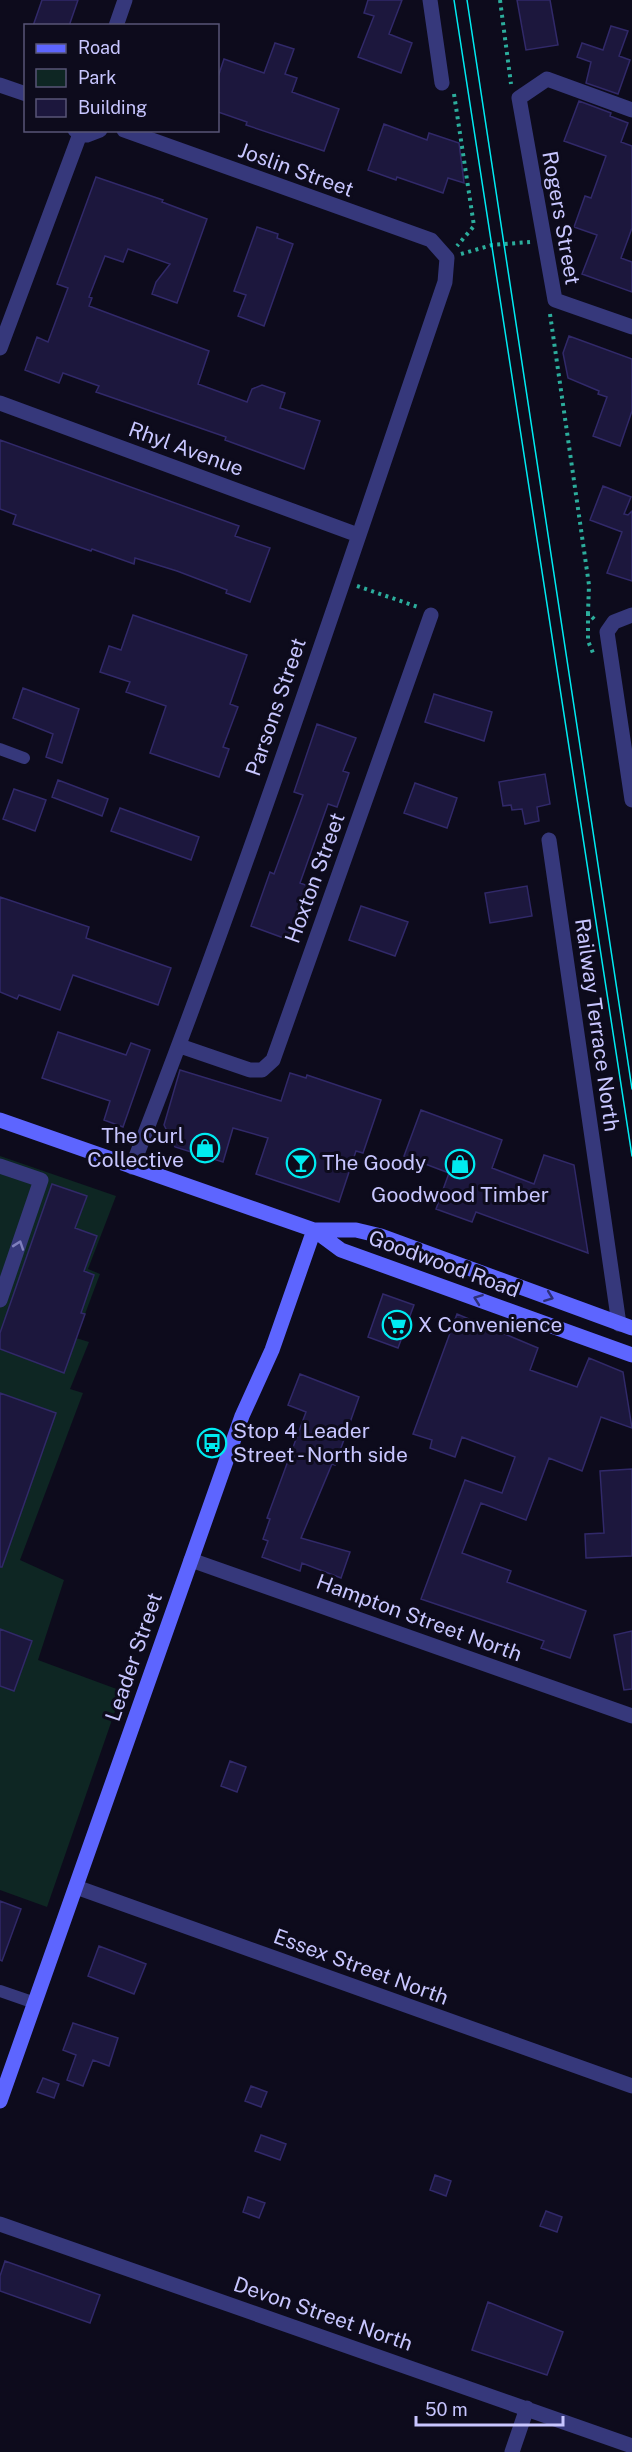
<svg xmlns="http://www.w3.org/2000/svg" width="632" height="2452" font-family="'Public Sans',sans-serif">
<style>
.green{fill:#0e2623}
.building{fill:#1c173d;stroke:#312969;stroke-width:1.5}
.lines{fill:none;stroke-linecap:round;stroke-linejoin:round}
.path{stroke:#2cad9c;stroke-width:4;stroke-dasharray:3 4.5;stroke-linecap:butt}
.service{stroke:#36387b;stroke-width:12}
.pedestrian{stroke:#36387b;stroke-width:15}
.minor{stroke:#36387b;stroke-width:15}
.secondary{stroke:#5d65ff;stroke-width:15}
.tram{stroke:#00ebf1;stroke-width:1.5}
.oneway{stroke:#7f7fbd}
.oneway2{stroke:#2d2f77}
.labels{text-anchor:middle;stroke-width:6;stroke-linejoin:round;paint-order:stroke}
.street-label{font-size:21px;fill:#c8c6ff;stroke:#0d0b1c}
.poi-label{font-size:21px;fill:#c8c6ff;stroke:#0d0b1c;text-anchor:start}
</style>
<rect width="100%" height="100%" fill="#0d0b1c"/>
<path class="green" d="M0 1156 116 1196 88 1269 100 1274 76 1338 89 1342 70 1389 83 1393 20 1560 64 1580 38 1660 122 1691 47 1907 0 1890Z"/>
<path class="building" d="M42 0H78L69 26H33Z
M368 0H402L389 34 412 43 401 73 358 57 374 16 364 13Z
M517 0H550L558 45 526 50Z
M611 26 628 31 619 56 630 60 618 94 586 83 591 62 577 57 582 43 603 50Z
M275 43 294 49 285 74 297 78 292 92 339 109 324 151 246 125 247 122 218 112V77L224 59 264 73Z
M579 101 611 113 610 116 628 123 621 142 632 146V228L621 258 632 262V292L582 274 597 235 574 227 585 196 591 198 606 156 564 141Z
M384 124 427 140 429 133 459 143 464 183 448 178 443 193 397 177 396 180 368 170Z
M96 177 163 200 162 202 207 219 177 303 152 294 156 282 170 264 128 249 123 262 105 256 89 297 92 298 89 306 209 351 198 384 247 402 252 389 262 385 285 393 280 408 320 421 304 469 225 440 226 437 96 392 99 386 63 373 59 383 25 370 37 337 48 342 68 288 57 284Z
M257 227 278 234 277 238 293 244 264 326 238 316 246 295 234 291Z
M569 336 632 359V411L620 446 593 436 607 397 598 394 599 391 568 378 563 353Z
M0 440 239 526 235 536 270 548 250 602 226 593 227 590 177 571 135 558 134 564 92 549 91 551 13 524 16 515 0 509Z
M603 486 631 497 624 514 628 515 632 511V581L607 573 622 532 590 520Z
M133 615 247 655 230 704 238 707 223 747 229 749 219 777 150 753 166 706 126 692 130 682 100 672 109 646 121 650Z
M23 688 79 709 62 763 46 757 53 734 13 718Z
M434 694 492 712 484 741 425 722Z
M317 724 356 738 343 771 349 773 337 807 328 804 300 883 308 886 289 940 251 926 270 872 274 874 303 795 294 792Z
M545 774 550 804 537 807 539 821 525 824 522 809 512 810 511 805 503 806 499 782Z
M58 780 108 799 102 816 52 797Z
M415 783 457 798 447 828 404 813Z
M14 789 46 800 35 831 3 819Z
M120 808 199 837 191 860 111 831Z
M527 886 532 916 490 923 485 893Z
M0 897 89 927 86 938 171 968 158 1005 73 975 60 1010 19 995 17 999 0 992Z
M361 906 408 922 395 956 349 940Z
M58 1032 126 1055 131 1043 150 1050 123 1127 104 1120 110 1101 42 1078Z
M180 1070 281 1101 290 1073 306 1078 307 1075 381 1100 363 1153 356 1151 339 1202 256 1174 268 1138 233 1128 223 1162 175 1147 164 1125Z
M421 1110 502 1140 492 1168 534 1184 544 1155 574 1165 588 1253 476 1212 472 1222 436 1209 449 1173 404 1156Z
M52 1184 87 1196 75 1228 97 1236 84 1271 94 1275 81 1313 85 1314 64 1373 0 1349V1333Z
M383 1294 414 1305 398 1348 368 1337Z
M457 1314 538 1348 530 1370 577 1387 589 1358 623 1372 632 1428 601 1417 582 1471 549 1458 526 1520 481 1503 462 1553 511 1571 507 1582 586 1611 570 1658 541 1648 544 1641 421 1599 465 1480 502 1493 515 1457 462 1437 455 1457 430 1448 432 1440 413 1434Z
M300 1374 359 1397 335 1465 332 1464 301 1538 350 1552 341 1578 302 1563 300 1571 262 1557 268 1541 263 1539 270 1519 267 1518 306 1412 288 1405Z
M0 1393 56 1413 2 1567H0Z
M632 1469V1556L586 1558 585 1534 604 1533 600 1471Z
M0 1629 32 1641 14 1691 0 1686Z
M632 1631V1689L624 1690 614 1635Z
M230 1761 246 1767 237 1792 221 1786Z
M0 1901 21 1909 2 1961 0 1960Z
M99 1946 146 1964 134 1994 88 1976Z
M73 2023 118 2038 109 2066 93 2060 83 2086 67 2080 76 2055 63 2050Z
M43 2078 59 2084 54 2098 37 2092Z
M251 2086 267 2092 261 2107 245 2101Z
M261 2135 286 2144 280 2160 255 2151Z
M435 2175 451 2181 446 2196 430 2190Z
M248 2197 265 2203 259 2218 243 2212Z
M546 2211 562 2217 557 2232 540 2226Z
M5 2261 100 2295 90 2323 0 2291V2276Z
M488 2302 563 2332 547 2375 472 2350Z"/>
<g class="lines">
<path class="path" d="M500 0 511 84
M454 94 474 226 457 246
M461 254 492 245 530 242
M550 314 589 585 588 613 596 621
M357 586 418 607
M588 613V641L593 653"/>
<path class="service" d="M0 749 24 758
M0 1991 35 2003"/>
<path class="pedestrian" d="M0 1166 41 1180 0 1300"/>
<path class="minor" d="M430 0 442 83
M116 26 125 0
M0 85 26 94
M632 110 547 79 519 98 555 300 632 327
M75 130 87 135 100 130
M124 130 431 240 447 258 445 282C344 578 246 876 132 1167
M0 348 80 134
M0 403 358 535
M632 615 614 622 607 632 632 800
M549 840 619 1324
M180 1046 250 1070H262L273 1060 431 615
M191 1560 632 1716
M76 1887 632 2086
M0 2224 632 2446
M512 2452 527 2408"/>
<path class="secondary" d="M0 1120 314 1230 341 1250 632 1355
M314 1230H356L381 1236 632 1328
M0 2101 242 1416 272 1350 314 1230"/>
<path class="tram" d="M454 0 632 1156
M467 0 632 1089"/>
</g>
<defs><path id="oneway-chevron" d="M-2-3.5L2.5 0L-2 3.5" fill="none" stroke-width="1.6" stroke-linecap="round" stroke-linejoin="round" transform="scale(1.5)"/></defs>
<use class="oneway" href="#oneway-chevron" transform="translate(19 1245) rotate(-71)"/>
<g class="oneway2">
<use href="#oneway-chevron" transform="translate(549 1297) rotate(21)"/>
<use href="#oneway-chevron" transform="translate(478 1299) rotate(-160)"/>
</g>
<defs>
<g id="shop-ring" transform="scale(1.5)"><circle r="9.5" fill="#0d0b1c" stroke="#00ebf1" stroke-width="1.5"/><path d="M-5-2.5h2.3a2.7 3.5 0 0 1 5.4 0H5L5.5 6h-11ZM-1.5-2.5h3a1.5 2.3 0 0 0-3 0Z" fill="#00ebf1"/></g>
<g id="bar-ring" transform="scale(1.5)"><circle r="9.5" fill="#0d0b1c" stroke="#00ebf1" stroke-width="1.5"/><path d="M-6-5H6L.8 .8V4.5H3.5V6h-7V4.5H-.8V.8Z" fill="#00ebf1"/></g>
<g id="supermarket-ring" transform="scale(1.5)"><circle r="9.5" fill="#0d0b1c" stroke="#00ebf1" stroke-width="1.5"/><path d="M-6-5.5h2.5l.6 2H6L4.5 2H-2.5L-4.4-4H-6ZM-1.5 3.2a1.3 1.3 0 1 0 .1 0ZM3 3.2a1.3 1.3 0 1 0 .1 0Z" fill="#00ebf1"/></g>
<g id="bus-ring" transform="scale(1.5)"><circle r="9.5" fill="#0d0b1c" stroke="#00ebf1" stroke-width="1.5"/><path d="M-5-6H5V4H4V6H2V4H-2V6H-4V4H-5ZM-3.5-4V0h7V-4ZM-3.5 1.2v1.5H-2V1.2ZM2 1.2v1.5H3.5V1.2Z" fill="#00ebf1"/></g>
</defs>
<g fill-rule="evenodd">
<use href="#shop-ring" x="205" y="1148"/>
<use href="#bar-ring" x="301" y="1163"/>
<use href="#shop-ring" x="460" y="1164"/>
<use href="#supermarket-ring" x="397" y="1325"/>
<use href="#bus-ring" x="212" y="1443"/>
</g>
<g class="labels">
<g class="street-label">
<text transform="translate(296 170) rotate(20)" y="7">Joslin Street</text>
<text transform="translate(561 218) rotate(80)" y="7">Rogers Street</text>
<text transform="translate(186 449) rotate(20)" y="7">Rhyl Avenue</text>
<text transform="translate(276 707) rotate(-71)" y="7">Parsons Street</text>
<text transform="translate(315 878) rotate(-70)" y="7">Hoxton Street</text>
<text transform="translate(597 1025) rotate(82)" y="7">Railway Terrace North</text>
<text transform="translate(444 1264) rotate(20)" y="7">Goodwood Road</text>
<text transform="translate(419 1618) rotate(20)" y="7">Hampton Street North</text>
<text transform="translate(134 1657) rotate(-71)" y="7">Leader Street</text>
<text transform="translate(361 1967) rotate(20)" y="7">Essex Street North</text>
<text transform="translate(323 2314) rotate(19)" y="7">Devon Street North</text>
</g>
<g class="poi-label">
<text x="184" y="1143" text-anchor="end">The Curl<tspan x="184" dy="24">Collective</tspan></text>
<text x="322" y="1170">The Goody</text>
<text x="460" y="1202" text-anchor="middle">Goodwood Timber</text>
<text x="418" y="1332">X Convenience</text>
<text x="233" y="1438">Stop 4 Leader<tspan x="233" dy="24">Street - North side</tspan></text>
</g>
</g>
<rect x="24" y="24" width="195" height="108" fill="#0d0b1c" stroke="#585677" stroke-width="1.5"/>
<rect x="36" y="44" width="30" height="9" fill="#5d65ff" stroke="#585677" stroke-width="1.5"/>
<text x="78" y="54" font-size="18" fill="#c8c6ff">Road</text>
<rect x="36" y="69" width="30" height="18" fill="#0e2623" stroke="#585677" stroke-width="1.5"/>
<text x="78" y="84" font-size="18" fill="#c8c6ff">Park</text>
<rect x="36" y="99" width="30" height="18" fill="#1c173d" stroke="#585677" stroke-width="1.5"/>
<text x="78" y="114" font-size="18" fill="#c8c6ff">Building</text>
<path d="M416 2416v9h147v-9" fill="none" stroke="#c8c6ff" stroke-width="3"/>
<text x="425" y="2416" font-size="18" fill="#c8c6ff" stroke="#0d0b1c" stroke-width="4.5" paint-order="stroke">50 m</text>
</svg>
